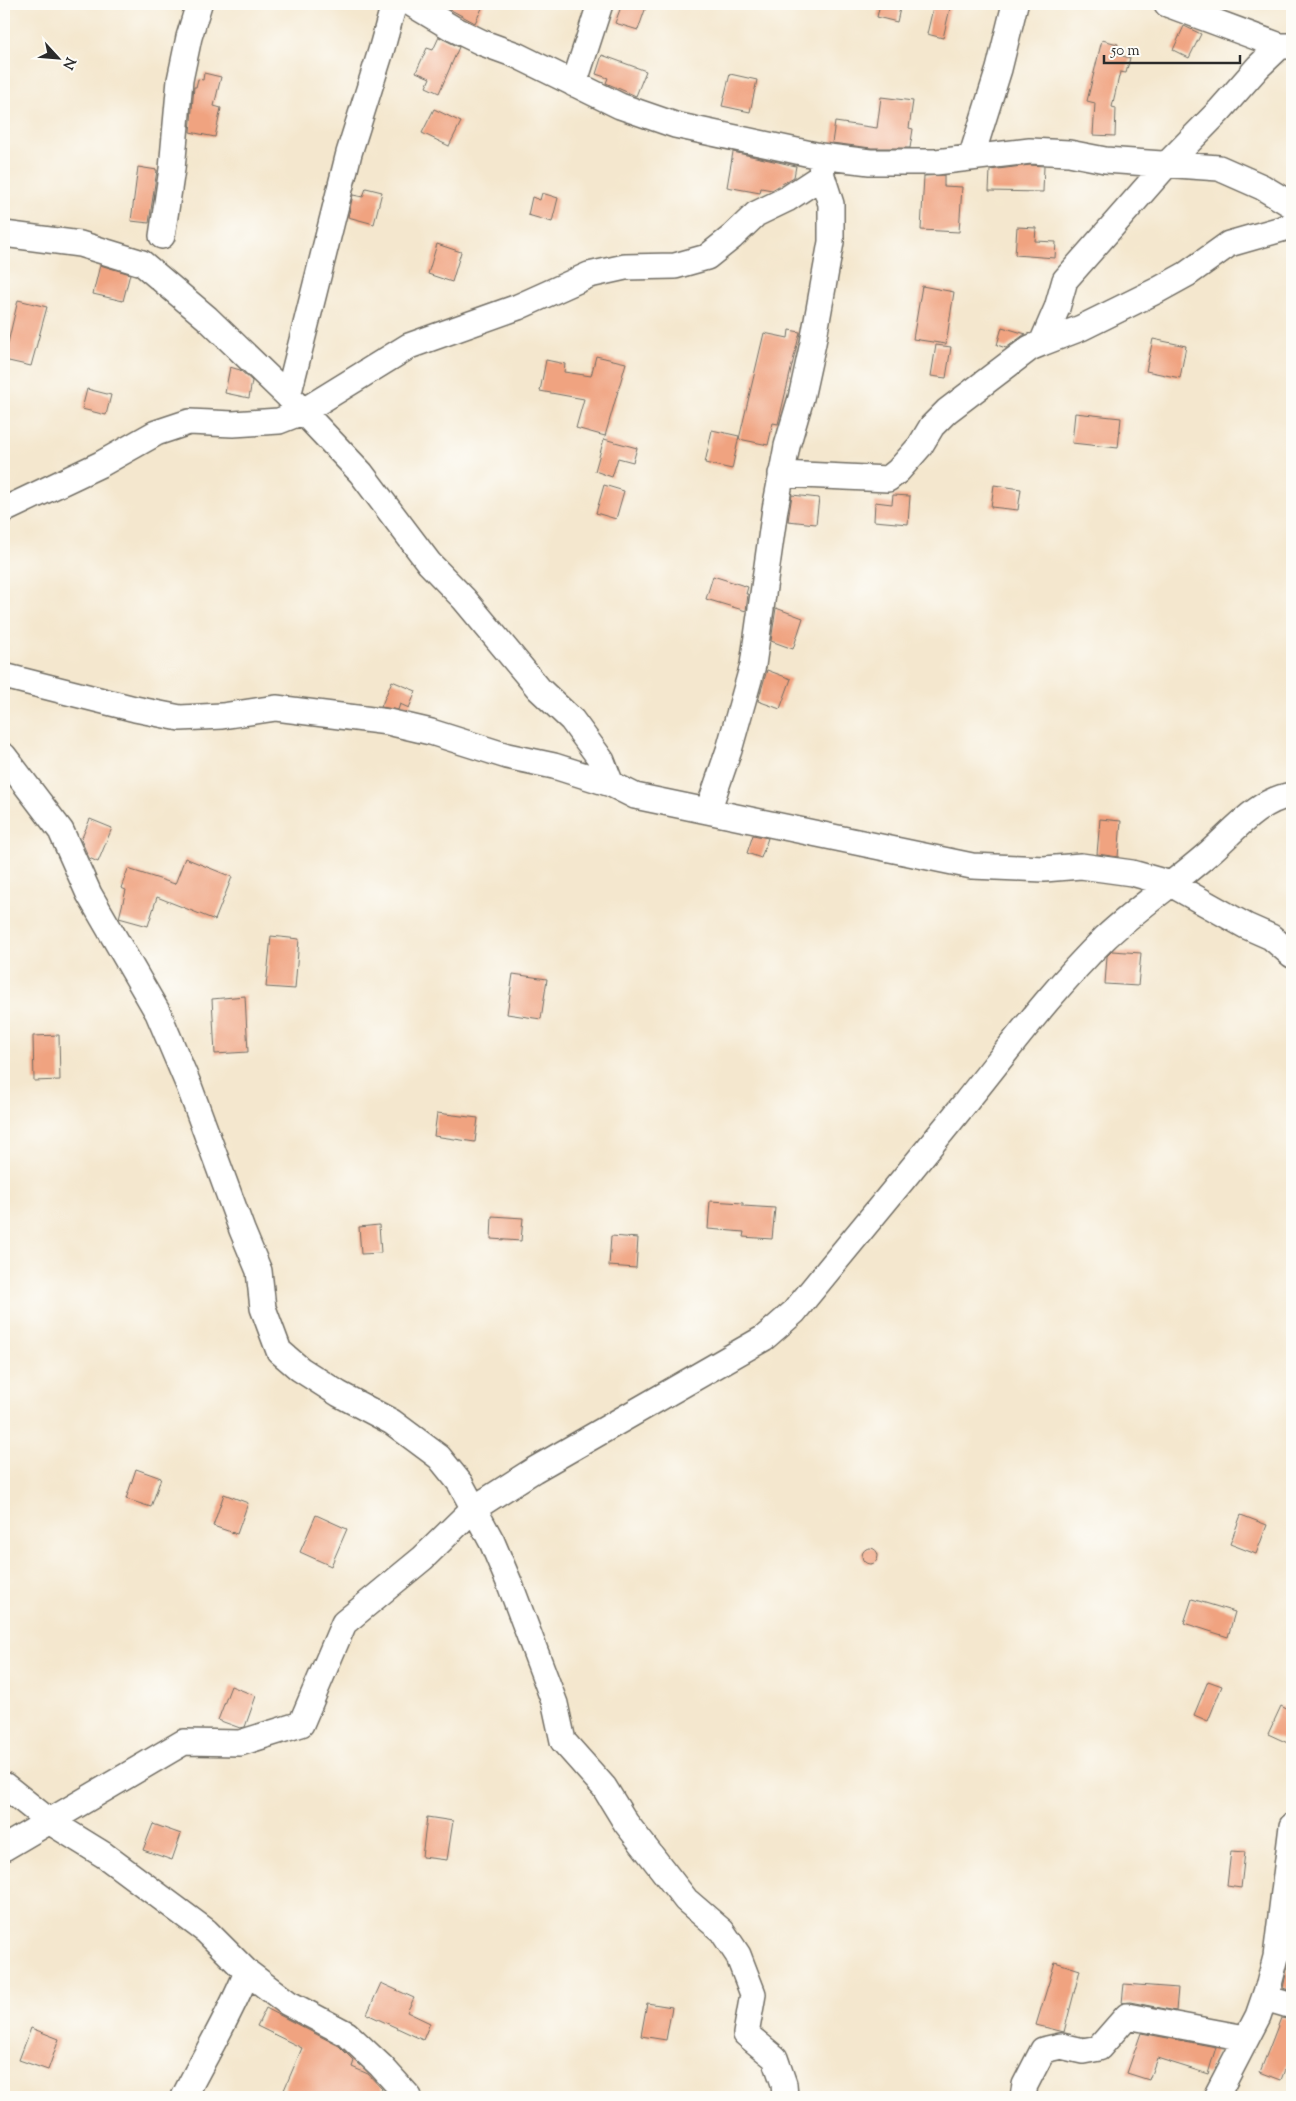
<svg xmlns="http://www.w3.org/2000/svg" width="1296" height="2101" font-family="'Sorts Mill Goudy',serif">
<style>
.building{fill:#f0a380}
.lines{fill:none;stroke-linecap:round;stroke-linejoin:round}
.minor-casing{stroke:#716d64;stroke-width:28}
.minor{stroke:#fff;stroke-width:25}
</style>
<rect width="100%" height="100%" fill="#fdfcf7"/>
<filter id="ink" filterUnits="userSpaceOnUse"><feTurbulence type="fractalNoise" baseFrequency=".02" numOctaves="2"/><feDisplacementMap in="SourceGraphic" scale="10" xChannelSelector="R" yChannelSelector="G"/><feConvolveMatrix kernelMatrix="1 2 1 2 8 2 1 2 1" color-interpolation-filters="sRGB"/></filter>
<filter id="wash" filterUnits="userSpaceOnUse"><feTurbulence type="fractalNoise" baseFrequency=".0096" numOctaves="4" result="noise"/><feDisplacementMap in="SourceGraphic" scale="20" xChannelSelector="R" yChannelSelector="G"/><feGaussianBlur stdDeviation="1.12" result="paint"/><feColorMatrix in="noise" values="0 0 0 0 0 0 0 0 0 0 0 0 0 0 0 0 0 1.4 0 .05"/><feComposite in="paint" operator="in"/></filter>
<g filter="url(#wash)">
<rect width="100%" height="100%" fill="#f4e7ce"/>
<g id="blocks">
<path class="building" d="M440 4H484L475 23Z
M622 4H647L638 30 615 23Z
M880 4H901L897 22 877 17Z
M934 4H951L943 38 927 34Z
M1184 26 1201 34 1189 58 1173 50Z
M439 37 459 47 439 93 426 87 430 78 416 72 427 48 433 50Z
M1102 40 1118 44 1115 54 1130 58 1126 73 1120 72 1112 107 1116 108 1115 136 1093 135 1095 103 1087 101Z
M602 55 646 71 636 96 606 83 608 78 596 74Z
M204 73 221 77 214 106 221 108 215 137 190 132 194 87H196L198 79 203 80Z
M730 74 757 80 750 112 722 106Z
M881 97 913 101 909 128 913 129 910 148H871L832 143 835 122 877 128Z
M434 109 461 122 449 146 422 133Z
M733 152 796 166 794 177 772 190 761 188 760 193 727 187Z
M1030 165 1044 166 1043 192 989 191 990 170Z
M138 167 157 170 149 223 131 221Z
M944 175V186L962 187 959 232 921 230 924 176Z
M366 188 382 192 374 224 348 217 353 195 363 197Z
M542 193 558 198 552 222 528 215 532 197 540 200Z
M1017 227 1036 228 1035 241 1056 242 1055 258 1015 255Z
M437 244 461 252 452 282 428 274Z
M100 265 130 274 123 301 93 294Z
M922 286 954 292 946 344 913 339Z
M18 300 47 307 31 366 4 360Z
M1002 327 1026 334H1025L1006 348 997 345Z
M789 330 800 332 778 424 773 423 768 445 739 439 764 333 788 338Z
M1153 339 1186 346 1180 378 1146 371Z
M936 345 951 347 946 378 931 376Z
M596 356 626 363 605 436 576 428 584 399 540 391 546 360 565 364 564 372 591 376Z
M230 367 240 370 252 381 249 398 225 393Z
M87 389 111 395 106 415 82 409Z
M1075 413 1121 418 1118 448 1072 443Z
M712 430 739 436 732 469 705 463Z
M604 439 637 448 633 462 618 458 612 477 595 471Z
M604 485 624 491 616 519 596 513Z
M994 485 1021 489 1018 510 991 507Z
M792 495 819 498 816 524 788 521Z
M893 495 910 496 908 524 874 521 875 502 892 504Z
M713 576 748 587 746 594H748L746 611 706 599Z
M776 608 803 618 793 649 771 641Z
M767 670 791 679 780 709 758 701Z
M392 681 416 691 409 708 400 704 398 710 381 707Z
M90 819 112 828 98 862 89 858 81 840Z
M1100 819 1121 821 1118 857 1097 854Z
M753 835 768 838 761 858 747 853Z
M185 858 232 877 215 920 157 897 148 926 119 918 126 890 121 888 128 869 175 884Z
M271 936 299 939 295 989 266 987Z
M1112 951 1141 953 1138 986 1105 984 1107 956Z
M513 974 547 979 541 1019 507 1014Z
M245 996 248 1052 215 1054 212 999Z
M59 1035 60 1080 34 1081 33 1036Z
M437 1113 478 1118 475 1142 434 1136Z
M710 1201 743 1203V1206L775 1208 772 1239 743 1237 744 1232 708 1229Z
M492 1216 523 1218 521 1241 491 1239Z
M379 1225 381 1253 361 1254 359 1227Z
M611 1236 638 1238 636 1268 609 1266Z
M136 1469 161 1478 151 1507 126 1499Z
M224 1494 248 1503 237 1534 213 1526Z
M316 1515 347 1529 331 1566 300 1552Z
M1241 1515 1267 1525 1256 1554 1230 1544Z
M862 1556a8 8 0 1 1 16 0a8 8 0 1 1-16 0Z
M1192 1599 1235 1612 1228 1637 1184 1623Z
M1208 1681 1222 1686 1208 1721 1194 1715Z
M231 1686 256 1696 245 1727 240 1728 218 1720Z
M1281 1706 1292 1712V1745L1268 1734Z
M427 1817 453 1821 447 1860 422 1857Z
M153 1824 181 1834 172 1860 143 1850Z
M1231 1851 1245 1852 1241 1888 1227 1886Z
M1291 1951H1292V1991L1283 1988Z
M1055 1962 1080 1970 1064 2032 1036 2025Z
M381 1983 414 1998 407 2012 430 2023 423 2040 367 2014Z
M1124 1984 1178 1988 1176 2011 1130 2002 1122 2003Z
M647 2003 672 2007 666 2040 641 2036Z
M266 2008 339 2046 354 2061 352 2067 368 2074 382 2089 379 2097H301L284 2090 302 2048 257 2026Z
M1281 2018 1292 2020V2051L1281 2080 1260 2072Z
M31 2028 59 2039 48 2070 19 2060Z
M1141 2033 1216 2047 1208 2074 1157 2058 1149 2080 1127 2073Z"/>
</g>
</g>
<g filter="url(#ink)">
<use href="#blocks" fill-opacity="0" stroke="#716d64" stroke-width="1"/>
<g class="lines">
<g class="minor-casing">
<path id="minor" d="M412 4 452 28 483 43 516 55 620 106 675 125 820 156 870 162H936L1030 151 1069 153 1105 160 1219 168 1262 187 1292 205
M1167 4 1280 46H1292
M574 84 600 4
M971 158 999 69 1015 4
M4 234 80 244 142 263 207 318 288 396 361 473 429 563 464 599 539 689 572 720 602 761 611 784
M162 236 172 169 180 80 189 37 199 4
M1042 343 1081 328 1158 290 1187 274 1229 244 1292 226
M288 396 349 153 381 51 394 4
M781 474 888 479 898 471 920 446 932 426 947 411 1030 348 1042 343 1057 308 1065 280 1168 163 1220 110 1258 67 1280 46
M4 510 101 464 156 433 189 422 233 424 279 421 302 412 409 346 518 307 589 275 625 267 675 266 707 257 732 237 756 214 787 199 822 176
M4 676 135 709 180 718 222 716 276 708 388 722 431 732 507 756 554 766 611 784 635 796 972 866 1044 869 1081 866 1132 873 1171 884 1246 926 1271 937 1292 955
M4 756 61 831 89 894 158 1013 189 1086 242 1230 259 1271 263 1308 279 1351 300 1369 339 1394 392 1422 439 1457 460 1483 492 1542 511 1587 555 1704 563 1741 604 1787 626 1823 686 1900 722 1931 738 1955 753 1994 746 2034 775 2058 784 2084 785 2097
M708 811 729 750 753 665 775 509 787 446 801 398 813 343 831 242V204L822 176 821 161
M4 1785 49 1821 104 1855 206 1931 247 1972 288 2003 347 2034 381 2066 409 2097
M4 1848 184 1742 240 1743 301 1724 344 1623 423 1558 473 1509 534 1470 764 1338 794 1312C851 1242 909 1173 966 1102 1011 1046 1053 989 1105 938 1138 907 1176 882 1210 852 1234 831 1258 800 1292 795
M1265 1998 1292 2006
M184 2097C205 2055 230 2015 247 1972
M1023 2097 1025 2085 1043 2050 1061 2046 1083 2051 1099 2048 1127 2016 1245 2038
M1216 2097 1258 2016 1269 1984 1276 1957 1292 1826"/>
</g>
<use href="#minor" class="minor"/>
</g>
</g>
<rect width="1296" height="2101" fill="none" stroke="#fdfcf7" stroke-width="20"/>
<g transform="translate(58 58) rotate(116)" stroke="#fdfcf7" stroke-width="4" paint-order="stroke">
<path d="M0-4L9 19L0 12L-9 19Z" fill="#2b2b2b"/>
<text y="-8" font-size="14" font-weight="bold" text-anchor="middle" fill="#2b2b2b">N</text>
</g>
<path d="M1104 55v8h136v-8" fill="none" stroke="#2b2b2b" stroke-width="2.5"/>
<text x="1111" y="55" font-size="15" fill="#2b2b2b" stroke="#fdfcf7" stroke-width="4" paint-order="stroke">50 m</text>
</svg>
